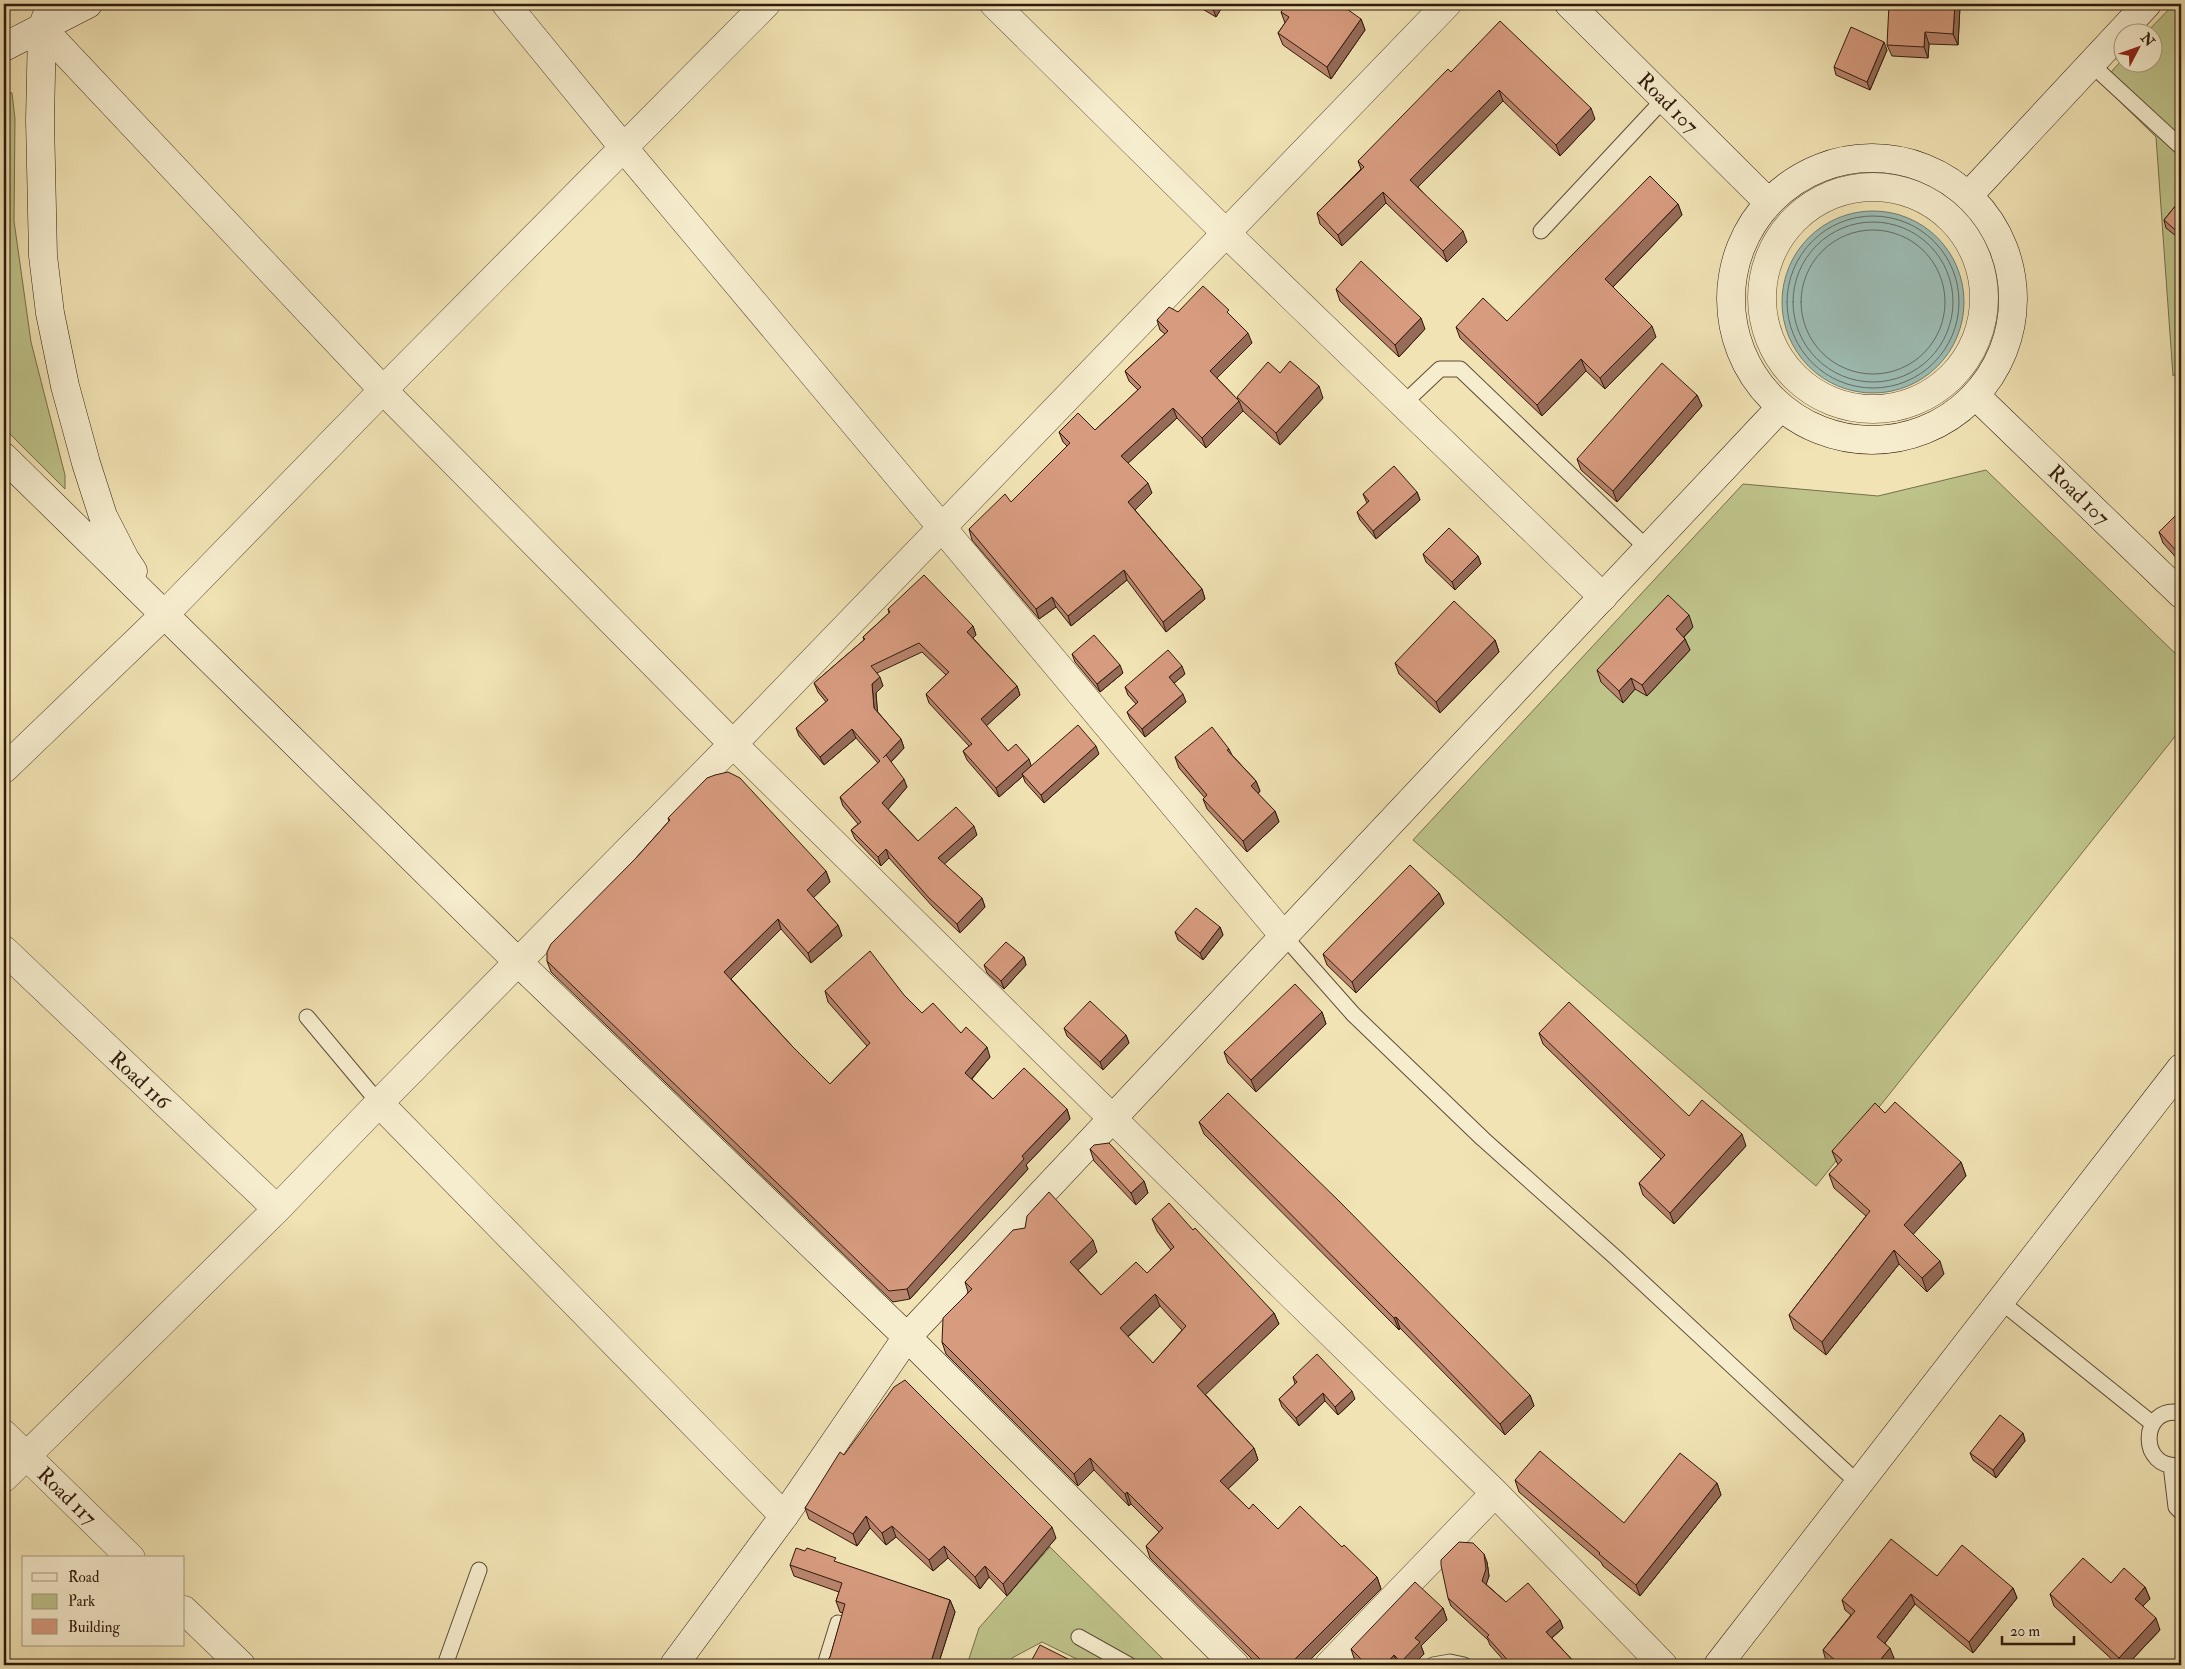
<svg xmlns="http://www.w3.org/2000/svg" width="2185" height="1669" font-family="'IM FELL Double Pica',serif">
<style>
.green{fill:#bec38a;stroke:#776e4b}
.water{fill:#9dbdb5;stroke:#717c71}
.lines{fill:none;stroke-linecap:round;stroke-linejoin:round}
.shore{stroke:#666c60;stroke-width:1}
.lane-casing{stroke:#604c36;stroke-width:17}
.street-casing{stroke:#604c36;stroke-width:29}
.secondary-casing{stroke:#301a0c;stroke-width:29}
.lane{stroke:#f6edce;stroke-width:15}
.street{stroke:#f6edce;stroke-width:28}
.secondary{stroke:#f6edce;stroke-width:28}
.wall{fill:#b9856d;stroke:#301a0c;fill-rule:evenodd}
.shaded-wall{fill:#966c59;stroke:#301a0c}
.building{fill:#d79b7f;stroke:#301a0c;fill-rule:evenodd}
.labels{text-anchor:middle;stroke-width:4;stroke-linejoin:round;paint-order:stroke}
.street-label{font-size:21px;fill:#301a0c;stroke:#f6edce}
</style>
<rect width="100%" height="100%" fill="#f1e3b4"/>
<filter id="stains"><feTurbulence type="fractalNoise" baseFrequency=".004" numOctaves="4"/><feColorMatrix values="0 0 0 0 .2 0 0 0 0 .09 0 0 0 0 .02 0 0 0 .5 -.17"/></filter>
<radialGradient id="worn" r=".72"><stop offset=".6" stop-color="#630" stop-opacity="0"/><stop offset="1" stop-color="#630" stop-opacity=".3"/></radialGradient>
<path class="green" d="M2174 4H2181V371L2173 376 2156 137 2101 83 2122 60V62H2152V32H2147Z
M4 91 12 93 15 119 14 221 31 342 65 475V489L4 428Z
M1986 470 2181 659V729L1816 1186 1413 840 1743 484 1878 496Z
M1050 1547 1169 1665H1089L1042 1642 1012 1658 1008 1665H967L979 1628Z"/>
<path class="water" d="M1782 302a91 91 0 1 1 182 0a91 91 0 1 1-182 0Z"/>
<g class="lines">
<path class="shore" d="M1787 302a86 86 0 1 1 172 0a86 86 0 1 1-172 0Z
M1793 302a80 80 0 1 1 160 0a80 80 0 1 1-160 0Z
M1801 302a72 72 0 1 1 144 0a72 72 0 1 1-144 0Z"/>
<g class="lane-casing">
<path id="lane" d="M2091 64 2181 147
M1541 231 1664 99
M1403 404 1440 369H1460L1648 549
M1284 936 1353 1014 1483 1139 1615 1257 1859 1484
M307 1017 379 1103
M2000 1301 2153 1424
M2181 1413C2139 1404 2138 1472 2181 1465
M2171 1465 2176 1507 2181 1512
M1079 1637 1129 1665
M445 1665 479 1570
M825 1665 838 1623
M1433 1665 1450 1662 1464 1665"/>
</g>
<g class="street-casing">
<path id="street" d="M506 4 623 147 1284 936
M994 4 1225 232 1603 597
M42 28 383 390 733 744 1264 1268 1495 1493 1663 1665
M1762 298a111 111 0 1 1 222 0a111 111 0 1 1-222 0Z
M4 769 164 615 383 390 766 4
M4 950 277 1209
M379 1103 784 1516
M4 1434 131 1558
M4 1478 277 1209 379 1103 733 744 1447 4
M184 1610 241 1665
M1329 1665 1495 1493"/>
</g>
<g class="secondary-casing">
<path id="secondary" d="M51 4 42 28 40 120 43 256 50 313 65 386 86 463 103 516 125 559 133 571
M1569 4 1768 202
M4 47 88 4
M1731 299a141 141 0 1 1 282 0a141 141 0 1 1-282 0Z
M1968 196 2147 4
M1976 396 2181 594
M4 457 518 962 907 1337 1235 1665
M674 1665 784 1516 907 1337 1780 408
M1718 1665 2181 1068"/>
</g>
<use href="#lane" class="lane"/>
<use href="#street" class="street"/>
<use href="#secondary" class="secondary"/>
</g>
<path class="wall" d="M1194 4H1224L1216 17Z
M1317 6 1361 19 1365 30 1331 79 1283 45 1278 33 1285 23 1281 12Z
M1960 6 1958 45 1929 44 1928 58 1892 56 1887 45Z
M1887 50 1870 90 1836 75 1834 67Z
M1451 72 1595 119 1560 156 1503 101 1418 187 1467 242 1447 262 1386 203 1342 246 1320 224 1317 213 1361 169 1358 161Z
M2181 199V240L2166 228 2164 220Z
M1678 204 1682 215 1613 287 1656 337 1605 389 1586 371 1542 416 1460 338 1456 327 1507 321Z
M1336 289 1425 329 1399 357 1340 301Z
M1178 312 1230 315 1252 343 1217 378 1237 399 1280 373 1323 398 1280 445 1243 411 1206 448 1177 418 1128 463 1152 493 1135 510 1202 589 1205 599 1166 632 1127 580 1071 626 1056 607 1039 619 972 540 969 529 1011 502 1067 446 1063 442 1059 432 1095 430 1138 390 1129 381 1125 371 1165 334 1160 330 1157 320Z
M1697 395 1702 406 1617 502 1581 470 1577 459Z
M1417 492 1420 500 1376 539 1360 520 1357 512 1367 503 1363 494Z
M2181 510V563L2163 543 2159 532Z
M1423 554 1478 556 1481 564 1455 590 1426 562Z
M888 609 973 626 976 635 973 638 1017 686 1020 695 986 726 1008 751 1032 766 1099 754 1044 803 1025 782 1023 776 999 797 967 760 963 751 969 746 929 703 926 694 946 675 922 652 877 673 883 686 876 693 877 711 901 739 904 748 891 762 907 787 888 809 918 841 977 835 944 864 982 898 985 907 960 933 933 907 889 858 881 866 855 839 851 830 858 824 843 806 840 797 878 763 856 738 824 765 799 736 796 728 826 702 818 692 814 683 864 640 863 637 889 613Z
M1693 627 1684 637 1690 650 1647 696 1635 689 1623 703 1601 682 1597 670Z
M1495 640 1499 652 1440 713 1399 674 1395 663Z
M1072 654 1123 673 1100 692 1075 662Z
M1185 674 1174 683 1186 702 1145 737 1130 719 1127 712 1136 704 1128 695 1125 687Z
M1229 749 1232 755 1256 781 1260 791 1258 794 1275 811 1279 822 1247 852 1207 809 1203 799 1205 798 1179 768 1175 757Z
M668 818 826 871 830 882 813 897 838 925 842 936 811 963 781 929 731 979 792 1046 830 1084 867 1046 828 1002 825 991 904 995 922 1013 961 1033 990 1057 972 1079 993 1099 1067 1109 1070 1119 1026 1165 1028 1169 910 1299 893 1302 551 972 547 961 636 858 669 821Z
M1439 893 1444 904 1356 993 1327 965 1323 954Z
M1220 927 1223 935 1203 960 1178 940 1175 932Z
M1024 957 1026 965 1004 989 987 973 984 965Z
M1322 1012 1326 1024 1256 1092 1228 1063 1224 1052Z
M1064 1028 1126 1035 1129 1043 1103 1070 1067 1036Z
M1539 1033 1689 1116 1746 1146 1674 1224 1643 1195 1639 1183 1661 1159 1543 1044Z
M1885 1113 1961 1162 1966 1176 1913 1234 1944 1274 1927 1292 1899 1264 1826 1355 1794 1329 1789 1315 1866 1216 1834 1188 1829 1174 1838 1165 1832 1151Z
M1199 1122 1530 1395 1534 1406 1505 1435 1400 1328 1399 1330 1204 1134Z
M1090 1149 1144 1181 1148 1193 1136 1205 1094 1161Z
M1152 1219 1193 1230 1274 1313 1279 1324 1205 1394 1254 1448 1258 1460 1228 1489 1249 1509 1278 1529 1342 1547 1377 1577 1381 1589 1305 1665H1258L1150 1558 1146 1546 1159 1532 1131 1504 1129 1506 1094 1470 1078 1486 946 1354 942 1342 968 1292 965 1282 1025 1228 1097 1252 1078 1270 1101 1295 1147 1273 1171 1250 1157 1231ZM1160 1306 1182 1330 1153 1363 1128 1337Z
M1293 1377 1355 1399 1338 1415 1325 1401 1299 1426 1282 1407 1279 1399 1295 1384Z
M2023 1433 2025 1441 1996 1478 1973 1460 1970 1453Z
M844 1455 1056 1538 1007 1596 989 1577 980 1589 948 1558 933 1571 896 1537 886 1545 870 1528 857 1546 809 1519 805 1508Z
M1515 1480 1624 1523 1717 1483 1721 1495 1640 1596 1603 1566 1601 1562 1519 1492Z
M1487 1562 1489 1576 1486 1584 1506 1602 1560 1620 1563 1628 1552 1638 1577 1665H1508L1490 1645 1488 1640 1451 1606 1448 1598Z
M838 1563 950 1600 955 1612 938 1665H827L826 1662 830 1657 843 1613 840 1612 836 1601 839 1592 794 1576 790 1565Z
M1937 1576 2013 1588 2017 1598 1973 1653 1915 1604 1885 1643 1894 1658 1888 1665H1832L1826 1661 1823 1650 1851 1615 1845 1610 1842 1600Z
M2111 1583 2145 1587 2150 1599 2143 1606 2160 1630 2127 1665H2118L2054 1606 2050 1594Z
M1443 1608 1447 1620 1421 1646 1424 1654 1413 1665H1360L1355 1661 1351 1649Z"/>
<path class="shaded-wall" d="M1216 4H1224L1216 17 1213 9Z
M1955 4H1959L1960 6 1958 45 1953 34Z
M1361 19 1365 30 1331 79 1327 67Z
M1925 32 1929 44 1928 58 1924 47Z
M1884 42 1887 50 1870 90 1867 82Z
M1499 90 1503 101 1414 191 1410 180Z
M1591 108 1595 119 1560 156 1556 145Z
M1383 192 1386 203 1342 246 1338 235Z
M1678 204 1682 215 1609 291 1605 279Z
M1463 231 1467 242 1447 262 1443 251Z
M1421 318 1425 329 1399 357 1395 345Z
M1652 326 1656 337 1605 389 1600 378Z
M1248 333 1252 343 1214 381 1210 371Z
M1581 359 1586 371 1542 416 1537 405Z
M1319 386 1323 398 1280 445 1276 433Z
M1697 395 1702 406 1617 502 1613 491Z
M1239 401 1243 411 1206 448 1202 438Z
M1173 408 1177 418 1125 466 1121 456Z
M1148 483 1152 493 1132 513 1128 502Z
M1417 492 1420 500 1376 539 1373 531Z
M1478 556 1481 564 1455 590 1452 582Z
M1124 570 1127 580 1071 626 1068 616Z
M1202 589 1205 599 1166 632 1163 622Z
M1052 597 1056 607 1039 619 1036 609Z
M1689 615 1693 627 1680 641 1676 629Z
M973 626 976 635 970 641 967 632Z
M1685 639 1690 650 1647 696 1642 685Z
M1495 640 1499 652 1440 713 1436 702Z
M1120 665 1123 673 1100 692 1097 684Z
M1182 666 1185 674 1172 685 1169 677Z
M880 677 883 686 876 693 878 716 874 708 872 684Z
M1631 678 1635 689 1623 703 1619 691Z
M1017 686 1020 695 984 728 981 719Z
M1183 694 1186 702 1145 737 1142 729Z
M852 729 856 738 824 765 820 757Z
M901 739 904 748 886 767 883 758Z
M1096 746 1099 754 1044 803 1041 795Z
M1029 759 1032 768 1022 774 1023 776 999 797 996 788Z
M904 779 907 787 886 812 882 803Z
M1256 781 1260 791 1255 797 1251 786Z
M1275 811 1279 822 1247 852 1243 841Z
M974 826 977 835 941 867 938 858Z
M886 849 889 858 881 866 878 857Z
M826 871 830 882 811 900 807 890Z
M1439 893 1444 904 1356 993 1352 982Z
M982 898 985 907 960 933 957 924Z
M778 919 781 929 728 982 724 972Z
M838 925 842 936 811 963 808 953Z
M1220 927 1223 935 1203 960 1200 953Z
M1024 957 1026 965 1004 989 1001 981Z
M1322 1012 1326 1024 1256 1092 1251 1080Z
M1126 1035 1129 1043 1103 1070 1100 1062Z
M987 1047 990 1057 968 1083 965 1073Z
M1067 1109 1070 1119 1026 1165 1028 1169 910 1299 907 1289 1022 1156Z
M1742 1134 1746 1146 1674 1224 1670 1213Z
M1961 1162 1966 1176 1909 1239 1904 1225Z
M1144 1181 1148 1193 1136 1205 1131 1193Z
M1093 1240 1097 1252 1074 1274 1070 1262Z
M1894 1250 1899 1264 1826 1355 1822 1342Z
M1940 1261 1944 1274 1927 1292 1922 1278Z
M1155 1294 1160 1306 1124 1340 1120 1328Z
M1274 1313 1279 1324 1202 1398 1197 1386Z
M1396 1317 1400 1328 1399 1330 1394 1318Z
M1352 1391 1355 1399 1338 1415 1335 1407Z
M1323 1393 1325 1401 1299 1426 1296 1418Z
M1530 1395 1534 1406 1505 1435 1500 1424Z
M2023 1433 2025 1441 1996 1478 1993 1470Z
M1254 1448 1258 1460 1224 1493 1220 1481Z
M1090 1458 1094 1470 1078 1486 1074 1474Z
M1717 1483 1721 1495 1640 1596 1636 1585Z
M1127 1492 1131 1504 1129 1506 1125 1494Z
M866 1516 870 1528 857 1546 853 1534Z
M892 1526 896 1537 886 1545 882 1533Z
M1052 1527 1056 1538 1007 1596 1003 1584Z
M944 1546 948 1558 933 1571 929 1560Z
M1484 1554 1487 1562 1489 1576 1485 1588 1482 1581Z
M985 1566 989 1577 980 1589 975 1577Z
M1377 1577 1381 1589 1305 1665H1289Z
M2145 1587 2150 1599 2139 1610 2135 1599Z
M2013 1588 2017 1598 1973 1653 1969 1642Z
M1911 1594 1915 1604 1881 1648 1877 1637Z
M950 1600 955 1612 938 1665H930Z
M1443 1608 1447 1620 1421 1646 1424 1654 1413 1665H1402L1401 1662 1415 1638Z
M2156 1618 2160 1630 2127 1665H2121L2119 1658Z
M1560 1620 1563 1628 1549 1640 1546 1632Z
M1890 1648 1894 1658 1888 1665H1876Z
M1394 1655 1398 1665H1385Z"/>
<path class="building" d="M1204 4H1216L1213 9Z
M1286 4H1313L1317 6 1318 4H1340L1361 19 1327 67 1278 33 1289 17 1281 12Z
M1889 4H1955L1953 34 1925 32 1924 47 1887 45Z
M1500 21 1591 108 1556 145 1499 90 1410 180 1463 231 1443 251 1383 192 1338 235 1317 213 1364 167 1358 161 1448 69 1451 72Z
M1851 27 1884 42 1867 82 1834 67Z
M1650 176 1678 204 1605 279 1652 326 1600 378 1581 359 1537 405 1456 327 1483 298 1507 321Z
M2181 199V235L2164 220Z
M1361 261 1421 318 1395 345 1336 289Z
M1203 286 1229 310 1227 312 1248 333 1210 371 1239 401 1202 438 1173 408 1121 456 1148 483 1128 502 1202 589 1163 622 1124 570 1068 616 1052 597 1036 609 969 529 1005 494 1011 502 1070 443 1059 432 1078 413 1095 430 1141 387 1125 371 1168 331 1157 320 1169 307 1178 312Z
M1290 361 1319 386 1276 433 1237 397 1268 362 1280 373Z
M1662 363 1697 395 1613 491 1577 459Z
M1394 466 1417 492 1373 531 1357 512 1369 501 1363 494Z
M2181 510V556L2159 532Z
M1449 528 1478 556 1452 582 1423 554Z
M924 575 973 626 967 632 1017 686 981 719 1008 751 1016 744 1029 759 996 788 963 751 972 744 926 694 949 672 919 643 871 666 880 677 872 684 874 708 901 739 883 758 886 755 904 779 882 803 918 841 956 807 974 826 938 858 982 898 957 924 929 898 886 849 878 857 851 830 861 822 840 797 880 761 852 729 820 757 796 728 828 700 814 683 865 639 863 637 890 612 888 609Z
M1668 595 1689 615 1676 629 1685 639 1642 685 1631 678 1619 691 1597 670Z
M1454 601 1495 640 1436 702 1395 663Z
M1094 635 1120 665 1097 684 1072 654Z
M1168 650 1182 666 1169 677 1183 694 1142 729 1127 712 1138 702 1125 687Z
M1078 725 1096 746 1041 795 1022 774Z
M1212 727 1229 749 1227 750 1256 781 1251 786 1275 811 1243 841 1203 799 1207 795 1175 757Z
M728 772 740 778 826 871 807 890 838 925 808 953 778 919 724 972 792 1046 830 1084 870 1043 825 991 870 951 904 995 922 1013 933 1003 961 1033 966 1027 987 1047 965 1073 993 1099 1024 1068 1067 1109 1022 1156 1024 1159 907 1289 889 1291 547 961V952L551 944 636 858 670 820 668 818 707 778 715 775Z
M1410 865 1439 893 1352 982 1323 954Z
M1196 908 1220 927 1200 953 1175 932Z
M1006 942 1024 957 1001 981 984 965Z
M1295 984 1322 1012 1251 1080 1224 1052Z
M1090 1001 1126 1035 1100 1062 1064 1028Z
M1569 1002 1689 1116 1702 1100 1742 1134 1670 1213 1639 1183 1665 1155 1539 1033Z
M1228 1093 1339 1201 1530 1395 1500 1424 1396 1317 1394 1318 1199 1122Z
M1895 1102 1961 1162 1904 1225 1940 1261 1922 1278 1894 1250 1822 1342 1789 1315 1870 1211 1829 1174 1842 1160 1832 1151 1875 1103 1885 1113Z
M1109 1143 1144 1181 1131 1193 1090 1149 1094 1145Z
M1049 1192 1093 1240 1070 1262 1101 1295 1136 1262 1147 1273 1174 1247 1152 1219 1169 1203 1193 1230 1195 1228 1274 1313 1197 1386 1254 1448 1220 1481 1249 1509 1253 1504 1278 1529 1300 1506 1342 1547 1344 1545 1377 1577 1289 1665H1266L1146 1546 1163 1528 1127 1492 1125 1494 1090 1458 1074 1474 942 1342 943 1318 972 1289 965 1282 1013 1230 1025 1228 1027 1216ZM1155 1294 1186 1326 1153 1363 1120 1328Z
M1317 1354 1352 1391 1335 1407 1323 1393 1296 1418 1279 1399 1297 1382 1293 1377Z
M905 1380 1052 1527 1003 1584 985 1566 975 1577 944 1546 929 1560 892 1526 882 1533 866 1516 853 1534 805 1508 840 1452 844 1455 894 1387Z
M2000 1415 2023 1433 1993 1470 1970 1453Z
M1540 1451 1624 1523 1680 1453 1717 1483 1636 1585 1599 1554 1600 1553 1515 1480Z
M1891 1539 1937 1576 1962 1545 2013 1588 1969 1642 1911 1594 1877 1637 1890 1648 1876 1665H1841L1823 1650 1855 1611 1842 1600Z
M1459 1542 1473 1543 1484 1554 1486 1569 1482 1581 1506 1602 1528 1583 1560 1620 1546 1632 1577 1665H1530L1527 1662 1523 1665H1512L1487 1637 1489 1635 1448 1598 1441 1565V1560Z
M796 1548 805 1551 807 1548 836 1558 834 1561 950 1600 930 1665H837L826 1662 830 1657 845 1604 836 1601 842 1583 790 1565Z
M2083 1558 2111 1583 2124 1568 2145 1587 2135 1599 2156 1618 2119 1658 2050 1594Z
M1415 1582 1443 1608 1415 1638 1420 1642 1401 1662 1394 1655 1385 1665H1367L1351 1649Z
M1040 1645 1080 1665H1029Z"/>
<g class="labels">
<g class="street-label">
<text transform="translate(1668 103) rotate(45)" y="7">Road 107</text>
<text transform="translate(2079 495) rotate(44)" y="7">Road 107</text>
<text transform="translate(140 1080) rotate(43)" y="7">Road 116</text>
<text transform="translate(67 1496) rotate(44)" y="7">Road 117</text>
</g>
</g>
<rect width="2185" height="1669" fill="none" stroke="#f1e3b4" stroke-width="20"/>
<rect x="5" y="5" width="2175" height="1659" fill="none" stroke="#301a0c" stroke-width="2.5"/>
<rect x="10" y="10" width="2165" height="1649" fill="none" stroke="#301a0c"/>
<rect x="22" y="1556" width="162" height="90" fill="#f6edce" stroke="#a79980"/>
<rect x="32" y="1573" width="25" height="8" fill="#f6edce" stroke="#a79980"/>
<text x="68" y="1582" font-size="15" fill="#301a0c">Road</text>
<rect x="32" y="1594" width="25" height="15" fill="#bec38a" stroke="#a79980"/>
<text x="68" y="1606" font-size="15" fill="#301a0c">Park</text>
<rect x="32" y="1619" width="25" height="15" fill="#d79b7f" stroke="#a79980"/>
<text x="68" y="1632" font-size="15" fill="#301a0c">Building</text>
<g transform="translate(2138 48) rotate(49)"><circle r="24" fill="#f6edce" stroke="#a79980"/>
<path d="M0-4L9 19L0 12L-9 19Z" fill="#8f2418"/>
<text y="-8" font-size="14" font-weight="bold" text-anchor="middle" fill="#301a0c">N</text>
</g>
<path d="M2002 1636v8h72v-8" fill="none" stroke="#301a0c" stroke-width="2.5"/>
<text x="2010" y="1636" font-size="15" fill="#301a0c" stroke="#f6edce" stroke-width="4" paint-order="stroke">20 m</text>
<rect width="100%" height="100%" filter="url(#stains)"/>
<rect width="100%" height="100%" fill="url(#worn)"/>
</svg>
